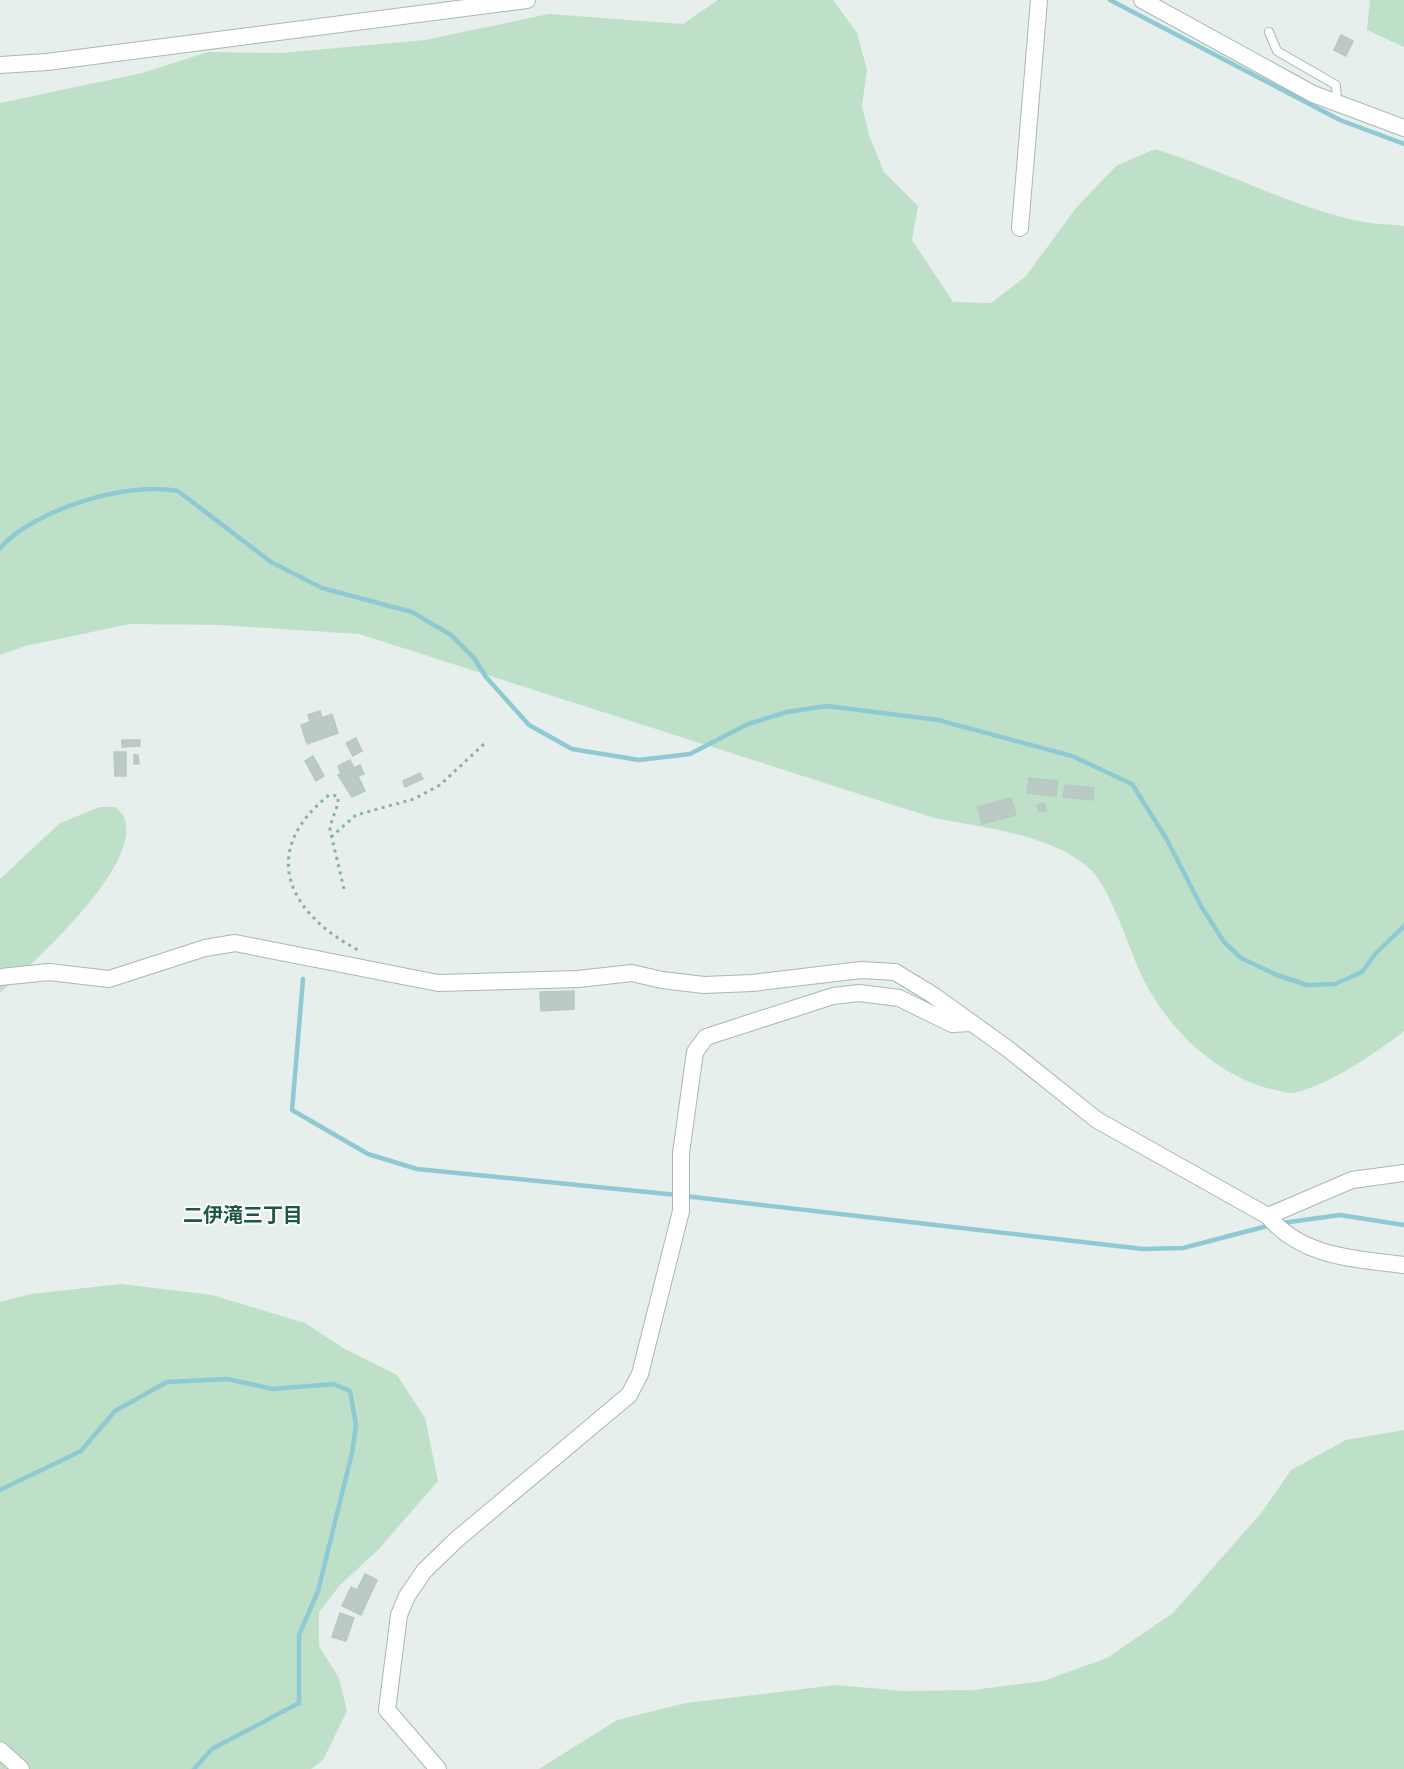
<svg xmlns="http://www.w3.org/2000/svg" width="1404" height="1769" font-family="Cabin,'Noto Sans JP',sans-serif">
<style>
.green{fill:#bfe0c8}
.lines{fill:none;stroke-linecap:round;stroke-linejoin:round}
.stream{stroke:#8ec9d4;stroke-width:4.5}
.building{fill:#bbcac4;stroke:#b8c9c2;stroke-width:1.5}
.lane-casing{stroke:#a8b8b2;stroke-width:10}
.street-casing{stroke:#a8b8b2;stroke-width:18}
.path{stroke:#86b3a5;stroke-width:3;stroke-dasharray:3 4.5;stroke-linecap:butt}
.lane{stroke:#fff;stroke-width:8}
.street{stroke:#fff;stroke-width:16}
.labels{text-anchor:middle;stroke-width:4.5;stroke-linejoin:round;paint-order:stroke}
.neighbourhood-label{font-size:20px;font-weight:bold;fill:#1f5548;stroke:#f7fbf9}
</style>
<rect width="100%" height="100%" fill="#e6efeb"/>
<path class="green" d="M718 0H833L857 33 867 70 862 106 869 135 884 172 918 206 912 240 953 302 991 303 1026 276 1076 208 1116 166 1155 149C1222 170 1286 204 1354 220 1370 224 1388 224 1404 226V1031C1376 1053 1328 1086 1293 1093 1287 1094 1278 1090 1271 1089 1214 1075 1164 1025 1140 972 1129 947 1109 887 1091 870 1054 834 983 828 934 818L359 634 221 625 130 624 25 646 0 655V103L142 73 208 52 281 53 425 40 549 14 683 24Z
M1370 0H1404V47L1367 30Z
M100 807H115C118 810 123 814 124 817 144 865 32 964 0 993V879L60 823Z
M121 1284 212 1295 305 1323 345 1349 397 1375 425 1418 438 1481 378 1550 340 1585 319 1612V1646L339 1678 347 1711 323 1760 311 1769H0V1302L31 1294Z
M1404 1430V1769H539L617 1720 686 1703 836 1685 904 1691 973 1690 1043 1681 1107 1658 1173 1613 1262 1512 1291 1470 1346 1440Z"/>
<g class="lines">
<path class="stream" d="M1110 0 1340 120 1404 144
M0 548C35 509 127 481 178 491L271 562 322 588 412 612 451 635 474 658 486 677 529 725 572 749 639 760 690 754 748 724 787 712 827 706 938 720 1072 756 1132 784 1166 838 1201 906 1224 942 1241 958 1277 975 1307 985 1335 984 1362 972 1376 953 1404 926
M303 979 292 1110 368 1154 417 1169 677 1195
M685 1196 1143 1249 1183 1248 1271 1225
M1282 1223 1340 1215 1404 1225
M0 1490 81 1451 115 1411 167 1382 227 1379 273 1389 333 1384 350 1391 356 1425 352 1453 318 1591 299 1635V1703L212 1749 194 1769"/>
</g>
<path class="building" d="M1341 35 1353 41 1346 56 1334 50Z
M320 711 322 718 332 714 338 733 307 744 301 725 310 722 308 715Z
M356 738 362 751 353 756 346 743Z
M122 740H140V746L122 747Z
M114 752H126V776H115Z
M134 755H138L139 764H134Z
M313 756 324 776 316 781 305 761Z
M350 760 354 768 360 765 364 774 358 776 365 791 352 797 338 775 341 774 338 766Z
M420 773 423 779 405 787 403 781Z
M1029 778 1058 781 1056 796 1027 793Z
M1065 785 1094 788 1093 800 1063 797Z
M1011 798 1016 815 982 824 978 807Z
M1044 803 1046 810 1039 812 1037 805Z
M574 991V1009L541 1011 540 992Z
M365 1574 377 1580 361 1615 342 1606 351 1587 357 1590Z
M340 1613 354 1618 346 1641 332 1637Z"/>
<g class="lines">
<g class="lane-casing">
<path id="lane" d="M1269 32 1277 51 1336 85 1337 103"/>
</g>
<g class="street-casing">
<path id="street" d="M1142 0 1313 94 1404 128
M0 65 47 62 527 0
M1020 228 1039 0
M0 977 49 972 109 979 205 948 235 943 438 983 578 979 632 973 662 980 704 985 752 983 861 970 895 972 933 995 1008 1049 1097 1120 1268 1216C1301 1257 1355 1259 1404 1265
M1268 1216 1352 1180 1404 1173
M0 1750 21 1769
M438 1769 387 1710 399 1615 407 1596 424 1571 456 1540 629 1395 640 1374 681 1211V1153L695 1052 706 1037 833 996 859 993 899 998 952 1024 971 1023"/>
</g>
<path class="path" d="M331 837 356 815 414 799 440 785 484 744
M344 889 330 830C331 817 339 809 338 796L329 795C258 852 288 913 358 950"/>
<use href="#lane" class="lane"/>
<use href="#street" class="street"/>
</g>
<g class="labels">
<g class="neighbourhood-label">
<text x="243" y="1222">二伊滝三丁目</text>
</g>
</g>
</svg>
